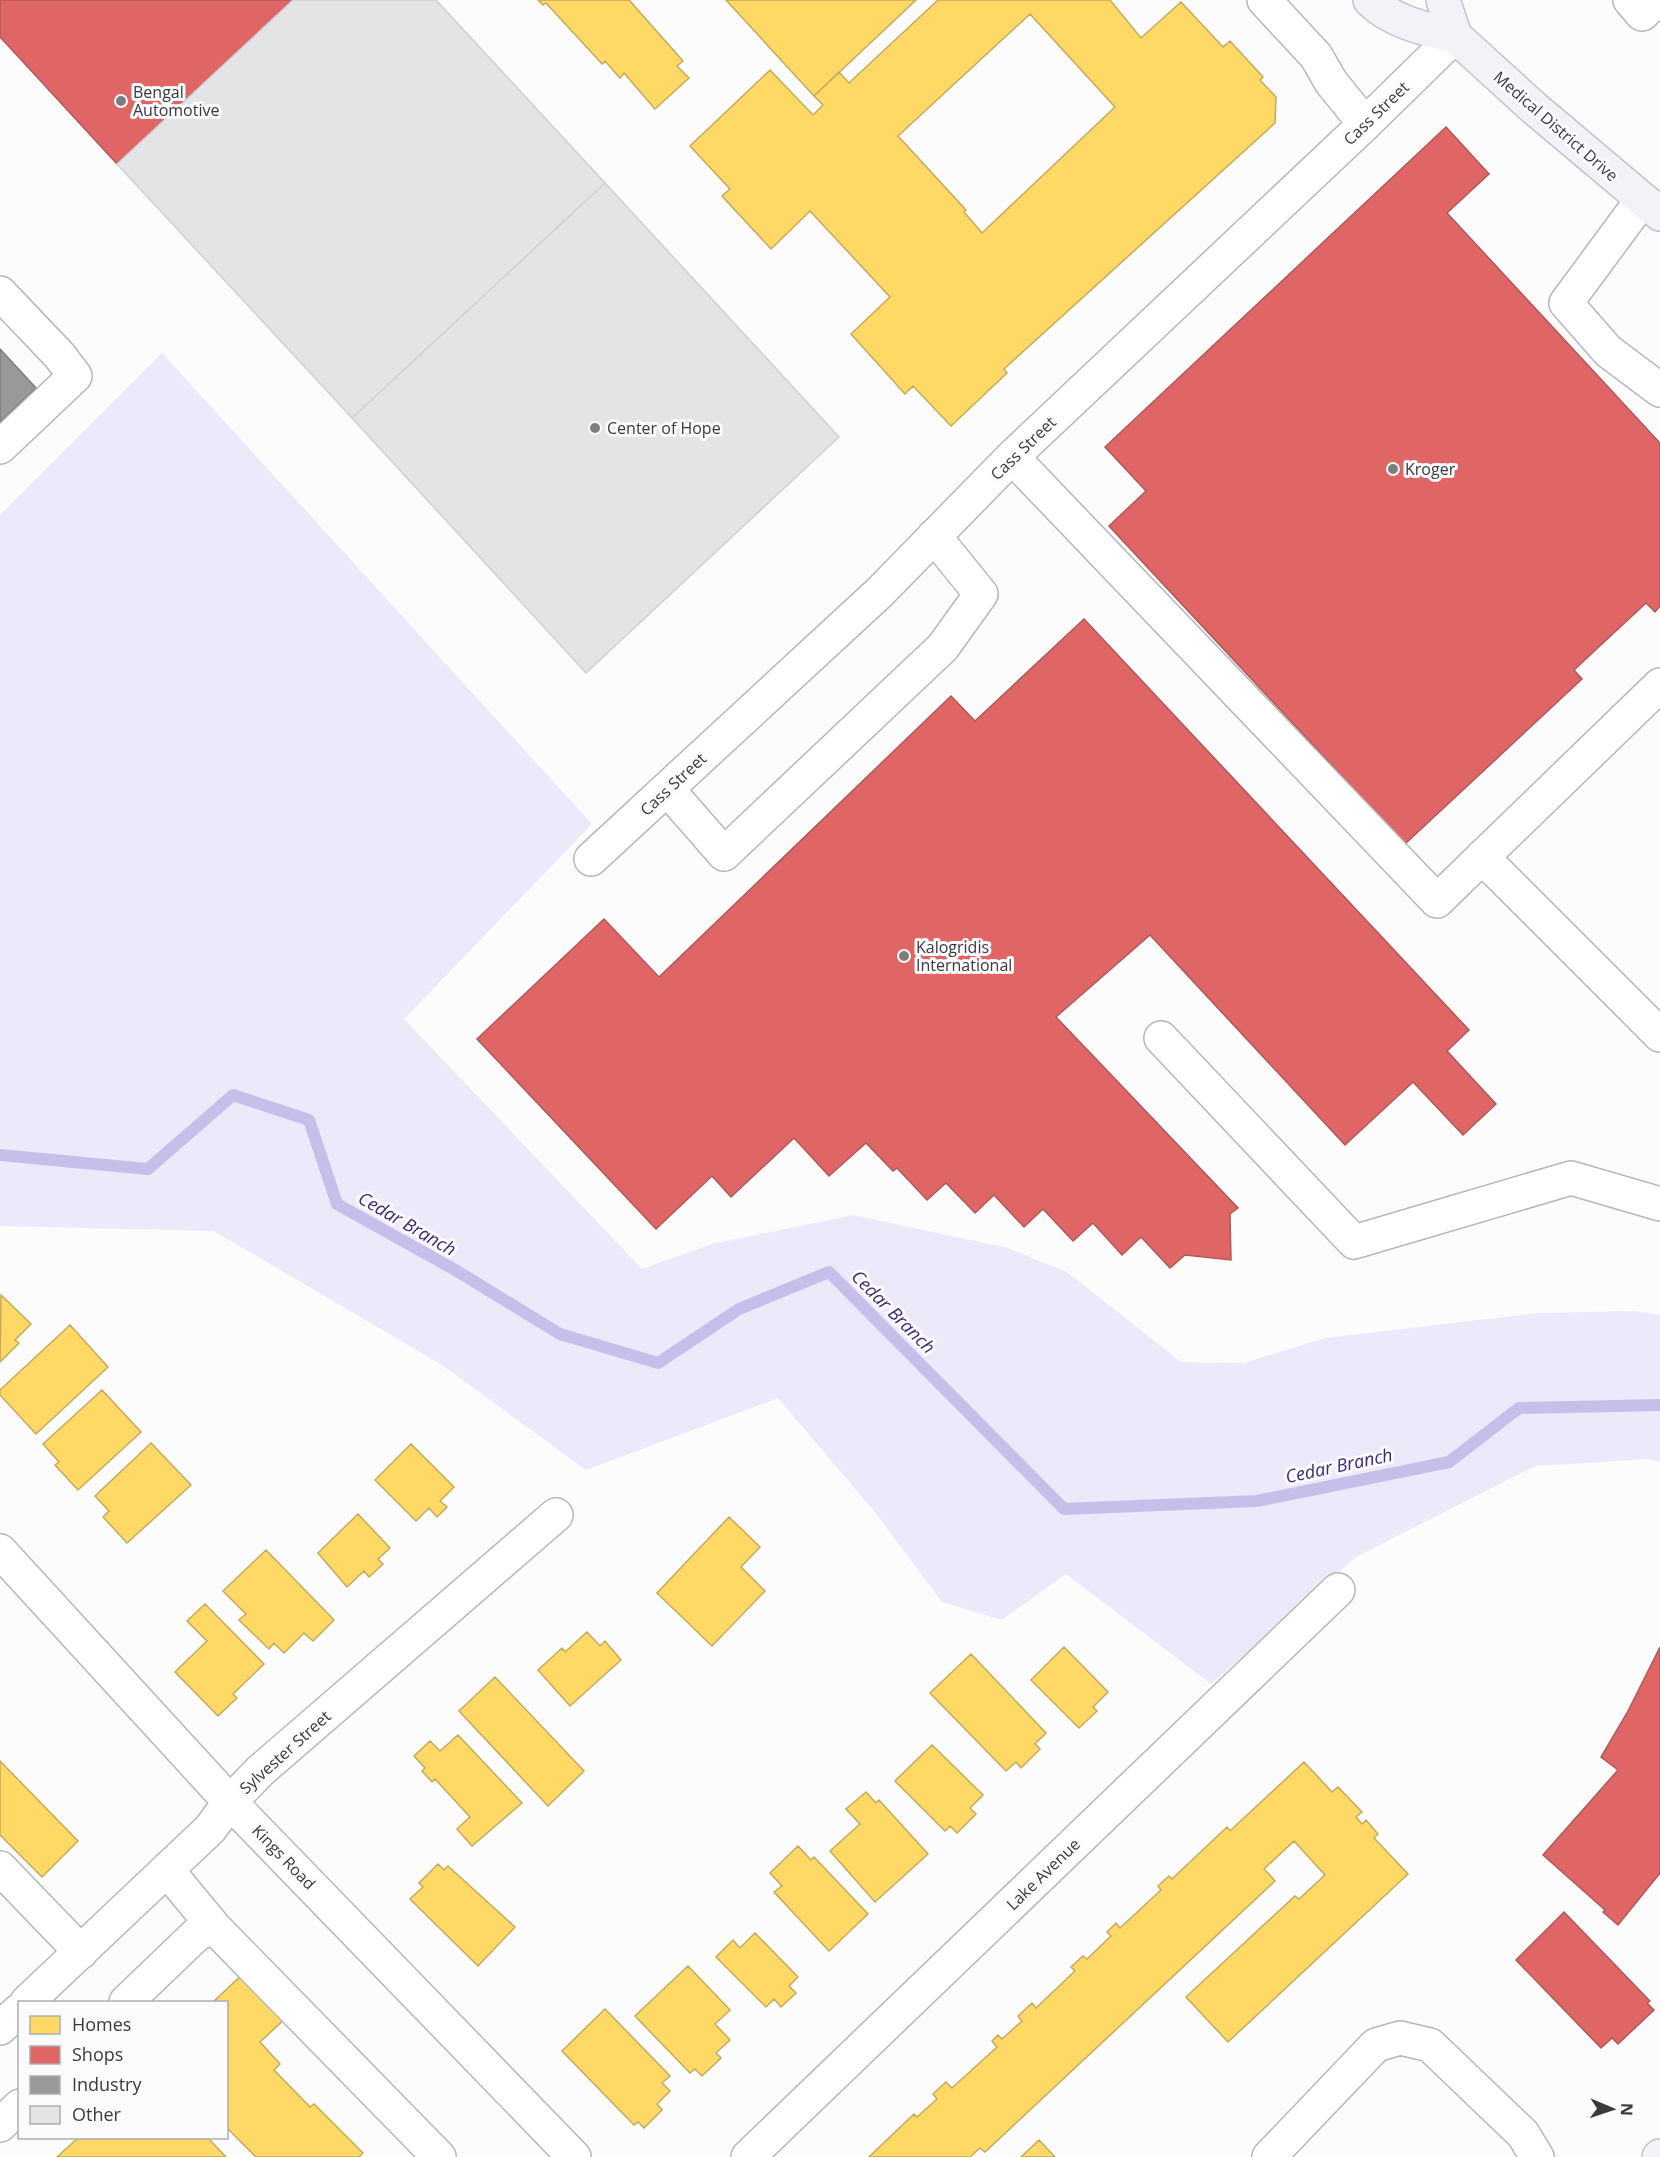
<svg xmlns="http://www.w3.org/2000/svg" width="1660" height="2157" font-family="'Open Sans',sans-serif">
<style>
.green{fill:#ece9fa}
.homes{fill:#ffd966;stroke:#c4a95a;stroke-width:1.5;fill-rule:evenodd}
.shops{fill:#e06666;stroke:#ae585a;stroke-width:1.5}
.industry{fill:#999;stroke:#7c7c7e;stroke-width:1.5}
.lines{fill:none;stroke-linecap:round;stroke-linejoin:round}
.stream{stroke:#c8beea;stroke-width:12}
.building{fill:#e4e4e6;stroke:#d0cfd2;stroke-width:1.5}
.minor-casing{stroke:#b7b7b9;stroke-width:36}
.major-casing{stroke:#c4c1cd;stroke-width:36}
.minor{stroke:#fff;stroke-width:33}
.major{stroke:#f4f1f9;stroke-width:33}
.poi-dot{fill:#7e7d80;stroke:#fbfbfd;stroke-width:2}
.labels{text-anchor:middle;stroke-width:6;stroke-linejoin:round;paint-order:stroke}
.poi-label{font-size:16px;fill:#3a393e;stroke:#fbfbfd;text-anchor:start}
.street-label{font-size:16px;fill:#3a393e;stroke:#fbfbfd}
.water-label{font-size:18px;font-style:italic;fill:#402970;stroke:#fbfbfd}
</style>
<rect width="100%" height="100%" fill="#fcfcfc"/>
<path class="green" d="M162 353 592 824 404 1019 642 1269 712 1244 853 1215 1008 1248 1067 1272 1181 1362 1244 1363 1325 1338 1538 1313 1633 1311 1660 1315V1462L1650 1459 1535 1466 1356 1557 1211 1684 1066 1574 1002 1620 942 1602 874 1511 778 1398 586 1470 442 1365 214 1231 0 1226V515Z"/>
<path class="homes" d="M538 0H629L683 61 677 66 689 78 655 109 624 73 620 78 605 61 602 64 546 3 543 5Z
M726 0H916L814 96Z
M938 0H1110L1141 38 1181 2 1223 47 1230 41 1263 77 1260 80 1276 97 1275 123 1004 369 1007 373 951 426 913 386 905 394 851 334 890 297 810 211 771 249 722 196 730 189 690 146 770 70 813 115 823 105 814 96 839 72 849 83ZM1030 14 1115 107 982 233 964 212 966 210 898 136Z
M1 1295 31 1324 15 1340 19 1343 0 1362Z
M70 1325 108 1367 36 1434 0 1395V1390Z
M102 1390 141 1432 78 1490 55 1465 59 1462 43 1444Z
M151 1443 191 1485 127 1543 103 1517 109 1511 95 1496Z
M411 1444 454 1487 440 1501 447 1507 437 1517 429 1508 416 1521 375 1480Z
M358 1514 390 1548 378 1559 383 1564 369 1577 364 1571 347 1587 318 1553Z
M729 1517 760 1547 741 1567 765 1591 712 1646 657 1593Z
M266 1550 334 1620 313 1641 304 1633 284 1653 274 1643 269 1649 239 1620 246 1614 223 1591Z
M205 1604 264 1664 233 1694 237 1698 218 1716 175 1672 207 1641 187 1621Z
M587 1632 600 1646 605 1641 621 1660 570 1706 538 1670 562 1648 565 1652Z
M1064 1647 1108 1692 1093 1707 1097 1711 1079 1728 1031 1680Z
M971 1654 1046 1733 1035 1744 1040 1749 1021 1768 1016 1762 1006 1771 930 1693Z
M495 1677 584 1771 548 1806 459 1711Z
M458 1735 522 1803 472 1846 457 1829 470 1817 435 1779 432 1782 422 1771 425 1768 414 1756 430 1741 440 1751Z
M932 1745 983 1795 970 1808 976 1814 957 1833 950 1826 945 1831 895 1781Z
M0 1761 78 1841 42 1877 0 1835Z
M1304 1762 1332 1792 1338 1787 1362 1812 1356 1817 1362 1824 1366 1820 1378 1834 1374 1838 1408 1874 1228 2042 1186 1997 1295 1896 1299 1899 1325 1875 1294 1841 1264 1869 1275 1881 985 2152 980 2148 970 2157H869L914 2114 917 2117 937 2099 933 2094 946 2082 952 2088 997 2047 992 2041 998 2035 1002 2039 1022 2021 1018 2016 1032 2003 1036 2008 1075 1971 1071 1967 1083 1956 1087 1959 1111 1936 1107 1932 1116 1923 1120 1928 1161 1890 1158 1886 1169 1876 1172 1879 1227 1827 1230 1831Z
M866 1792 876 1803 879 1800 928 1854 875 1902 830 1851 860 1824 846 1809Z
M798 1846 811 1860 814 1857 868 1914 829 1951 774 1892 782 1886 770 1873Z
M438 1864 444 1870 448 1866 515 1927 478 1966 410 1899 423 1887 419 1883Z
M755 1933 798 1977 789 1986 796 1993 781 2007 774 1999 766 2007 716 1957 733 1940 740 1948Z
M688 1966 730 2010 715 2024 730 2040 716 2053 721 2058 702 2076 695 2069 690 2073 635 2016Z
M245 1972 288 2016 260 2042 280 2064 274 2070 310 2107 314 2104 363 2153 359 2157H256L226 2127V2002H213Z
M605 2009 670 2076 662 2083 670 2091 657 2104 662 2110 644 2128 638 2122 634 2125 562 2051Z
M78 2138H208L226 2157H57Z
M1039 2140 1055 2157H1021Z"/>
<path class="shops" d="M0 0H293L117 164 0 37Z
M1446 127 1489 174 1447 213 1660 443V606L1655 612 1646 603 1574 670 1582 679 1405 844 1109 526 1146 491 1105 447Z
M1084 619 1469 1030 1447 1051 1496 1104 1463 1135 1413 1082 1345 1145 1150 935 1056 1017 1238 1208 1230 1214 1231 1260 1185 1255 1170 1268 1141 1237 1122 1255 1093 1223 1073 1241 1043 1209 1024 1227 994 1195 975 1213 946 1183 927 1200 897 1168 893 1171 866 1143 829 1176 794 1138 731 1197 712 1176 656 1229 477 1039 604 919 659 977 951 696 975 721Z
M1660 1647V1873L1618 1925 1603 1912 1605 1910 1543 1855 1618 1770 1601 1757 1627 1713Z
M1564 1912 1650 2001 1647 2003 1654 2010 1618 2044 1612 2038 1601 2048 1516 1960Z"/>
<path class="industry" d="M0 349 36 388 0 422Z"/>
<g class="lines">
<path class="stream" d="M0 1155 148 1169 233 1095 309 1120 337 1204 457 1271 560 1334 658 1363 739 1309 829 1272 1064 1509 1257 1501 1449 1462 1519 1408 1660 1405"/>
</g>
<path class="building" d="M293 0H436L605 183 352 418 117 164Z
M605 183 839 437 586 673 352 418Z"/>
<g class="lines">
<g class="minor-casing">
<path id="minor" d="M1264 0 1316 56 1331 82 1365 124
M1630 0 1642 14 1657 0
M1642 200 1566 303 1608 351 1660 390
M0 293 59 355 75 376 0 447
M1012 457 1437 901 1660 685
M668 790 724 854 943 647 981 594 934 536
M1482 857 1660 1035
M591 859 880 592 1012 457 1365 124 1455 36
M1161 1038 1354 1242 1571 1178 1660 1204
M0 1551 230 1802 574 2157
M0 1868 81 1952
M167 1870 215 1928
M27 2002 210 1829 230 1802 260 1771 556 1515
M126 2002 198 1933 215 1928 439 2157
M0 2028 20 2010
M0 2125 20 2106
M748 2157 1338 1590
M1269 2157 1376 2045 1400 2038 1430 2045 1523 2134 1537 2157"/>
</g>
<g class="major-casing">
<path id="major" d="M1370 0C1392 22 1425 29 1455 36
M1443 0 1455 36 1533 107 1660 214
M1659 2157 1660 2156"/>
</g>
<use href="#minor" class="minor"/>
<use href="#major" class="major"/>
</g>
<g class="poi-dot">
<circle cx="121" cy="101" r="6"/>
<circle cx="595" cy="428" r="6"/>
<circle cx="1393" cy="469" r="6"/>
<circle cx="904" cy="956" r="6"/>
</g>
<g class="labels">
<g class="poi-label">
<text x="133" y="98">Bengal<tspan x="133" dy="18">Automotive</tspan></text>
<text x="607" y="434">Center of Hope</text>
<text x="1405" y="475">Kroger</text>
<text x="916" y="953">Kalogridis<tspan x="916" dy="18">International</tspan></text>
</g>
<g class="street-label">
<text transform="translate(1376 113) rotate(-44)" y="6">Cass Street</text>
<text transform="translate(1556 126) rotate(41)" y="6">Medical District Drive</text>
<text transform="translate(1023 448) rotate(-44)" y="6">Cass Street</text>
<text transform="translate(673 784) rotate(-43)" y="6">Cass Street</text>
<text transform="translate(285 1752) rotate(-42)" y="6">Sylvester Street</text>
<text transform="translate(284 1857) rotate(46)" y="6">Kings Road</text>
<text transform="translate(1043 1874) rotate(-44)" y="6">Lake Avenue</text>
</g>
<g class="water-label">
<text transform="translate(407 1224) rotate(30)" y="6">Cedar Branch</text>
<text transform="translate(893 1312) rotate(45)" y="6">Cedar Branch</text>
<text transform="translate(1339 1466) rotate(-12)" y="6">Cedar Branch</text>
</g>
</g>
<rect x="18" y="2001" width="210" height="138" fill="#fbfbfd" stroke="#aeadb1" stroke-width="1.5"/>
<rect x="30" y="2016" width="30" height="18" fill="#ffd966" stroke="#aeadb1" stroke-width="1.5"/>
<text x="72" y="2031" font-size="18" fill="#3a393e">Homes</text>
<rect x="30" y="2046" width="30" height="18" fill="#e06666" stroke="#aeadb1" stroke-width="1.5"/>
<text x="72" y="2061" font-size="18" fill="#3a393e">Shops</text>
<rect x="30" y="2076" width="30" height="18" fill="#999999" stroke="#aeadb1" stroke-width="1.5"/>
<text x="72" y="2091" font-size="18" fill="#3a393e">Industry</text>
<rect x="30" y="2106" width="30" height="18" fill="#e4e4e6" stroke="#aeadb1" stroke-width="1.5"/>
<text x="72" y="2121" font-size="18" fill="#3a393e">Other</text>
<g transform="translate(1612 2109) rotate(92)" stroke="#fbfbfd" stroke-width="4.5" paint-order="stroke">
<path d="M0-4.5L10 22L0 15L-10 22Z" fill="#3a393e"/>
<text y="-9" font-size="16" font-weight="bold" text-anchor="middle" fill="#3a393e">N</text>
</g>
</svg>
